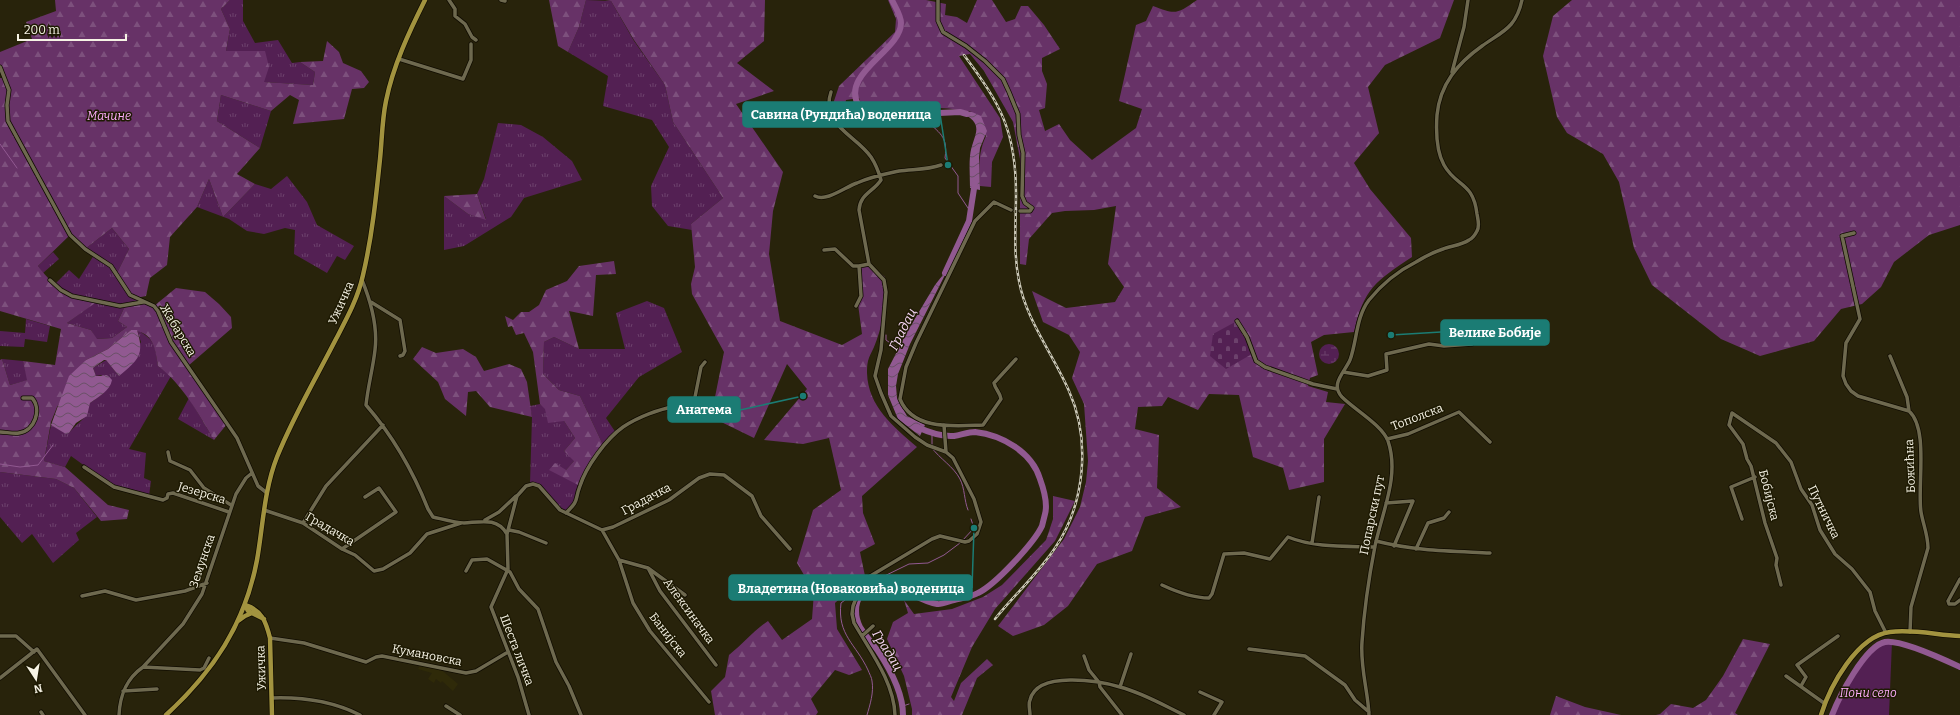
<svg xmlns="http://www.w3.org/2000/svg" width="1960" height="715" font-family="Bitter,serif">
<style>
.built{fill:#2f2a09}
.grass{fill:url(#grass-tufts)}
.forest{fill:url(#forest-firs)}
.wetland{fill:url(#wetland-marsh)}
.cemetery{fill:url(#cemetery-stones)}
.green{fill:#532053}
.water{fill:url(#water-waves)}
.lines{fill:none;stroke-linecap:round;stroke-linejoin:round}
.stream{stroke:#915991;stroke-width:1}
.river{stroke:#915991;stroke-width:6}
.minor-tunnel{stroke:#47422c;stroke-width:3.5;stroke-dasharray:3.5 2;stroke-linecap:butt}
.minor-casing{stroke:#100c00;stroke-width:5}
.major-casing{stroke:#100c00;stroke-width:6}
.minor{stroke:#6e694f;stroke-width:3.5}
.major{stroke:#a2933f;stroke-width:4.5}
.rail-casing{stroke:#cbc8b8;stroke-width:2.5}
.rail{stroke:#1e1a03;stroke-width:1;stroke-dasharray:3;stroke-linecap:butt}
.labels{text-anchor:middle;stroke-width:3;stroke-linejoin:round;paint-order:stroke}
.park-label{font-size:12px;font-style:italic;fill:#fcacfa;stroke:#1e1a03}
.street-label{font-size:12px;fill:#f6f3e5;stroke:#1e1a03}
.water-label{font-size:13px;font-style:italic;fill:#f8d8f7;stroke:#1e1a03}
.leader{fill:none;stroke:#1b7c74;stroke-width:1.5}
.callout-dot{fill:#1b7c74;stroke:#1e1a03;stroke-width:1.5}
.callout{fill:#1b7c74;stroke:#1b7c74;stroke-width:1.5}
.callout-label{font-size:13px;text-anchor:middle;font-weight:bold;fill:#fff}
</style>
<defs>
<pattern id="grass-tufts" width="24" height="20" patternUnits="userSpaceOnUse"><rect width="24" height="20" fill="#532053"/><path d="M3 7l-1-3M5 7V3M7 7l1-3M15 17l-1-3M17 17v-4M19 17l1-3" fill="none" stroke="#6c416c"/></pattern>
<pattern id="forest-firs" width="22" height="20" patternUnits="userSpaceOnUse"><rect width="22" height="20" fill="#673267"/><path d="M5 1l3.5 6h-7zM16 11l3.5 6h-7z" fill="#7d507d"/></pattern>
<pattern id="wetland-marsh" width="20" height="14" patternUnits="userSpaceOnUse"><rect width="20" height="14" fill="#532053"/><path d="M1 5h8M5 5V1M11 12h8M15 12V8" fill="none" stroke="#6c416c"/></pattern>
<pattern id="cemetery-stones" width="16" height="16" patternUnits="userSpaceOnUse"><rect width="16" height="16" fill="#532053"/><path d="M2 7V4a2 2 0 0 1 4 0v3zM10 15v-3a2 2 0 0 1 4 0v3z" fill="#6c416c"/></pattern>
<pattern id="water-waves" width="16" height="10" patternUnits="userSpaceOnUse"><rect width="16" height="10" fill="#915991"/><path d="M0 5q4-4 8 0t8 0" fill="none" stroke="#6a5067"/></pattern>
</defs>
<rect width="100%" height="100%" fill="#28230b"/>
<path class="built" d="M421 664 439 668 458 684 453 691 442 681 441 683 436 679 434 683 428 679 432 673 418 669Z"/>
<path class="grass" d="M230 0H243V21L255 43 278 40 292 63 300 62 315 72 313 85 263 82 226 51 230 29 221 9Z
M586 0 611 1 634 41 665 85 673 122 723 198 691 224 692 230 668 226 652 206 651 186 669 147 652 120 603 106 608 76 568 52 579 27Z
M221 95 271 111 260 148 217 121Z
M498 123 521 125 543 137 572 161 582 180 524 198 511 217 464 246 444 250V196L468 214 486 219 477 194 484 179Z
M287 176 307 202 317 225 354 246 345 260 337 256 327 273 294 254 295 230 285 228 264 234 247 231 229 219 197 207 209 179 223 217 255 184 271 189Z
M112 228 129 249 117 273 143 302 125 306 118 321 127 327 112 338 96 339 91 330 67 323 97 301 72 296 55 284 69 270 79 279 94 255 85 249Z
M53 252 59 259 43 273 38 266Z
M647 301 664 308 682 352 639 377 606 418 616 433 603 445 580 396 559 390 543 374 544 342 554 337 579 349H625L616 313Z
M26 319 50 326 47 342 25 339 24 347 0 346V331L25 333Z
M137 330C156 340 155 347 158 366L171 376 129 449 146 453 144 478 151 481 149 496 114 487 71 456 65 467 44 461 51 425 66 433H69C75 425 83 421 87 413 89 409 88 406 90 403L104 393 102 375 96 376 93 368 106 360 119 376 141 342Z
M2 359 23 361 28 380 10 385Z
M189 398 214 440 178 419Z
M540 404 564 421 575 438 564 451 575 460 566 470 580 486 577 502 566 513C552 506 546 488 530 484L532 417 530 406Z
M0 472 56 479 74 488 97 517 76 533 79 540 53 563 32 534 22 543 0 517Z"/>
<path class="forest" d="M55 0H230L221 9 230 29 226 51H265L269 67 264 82 313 85 315 72 300 62 323 61 327 41 339 52 343 63 361 71 369 82 364 88 352 89 344 119 293 124 299 100 290 95 271 111 221 95 217 121 260 148 237 174 255 184 223 217 209 179 197 207 170 237 167 265 150 278 146 296 136 298 130 295 117 273 129 249 112 228 85 249 70 235 38 266C57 291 69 295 98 301L67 323 91 330 97 339 112 338 127 327 118 321 125 306 143 302 154 306 176 288 205 292 219 304 231 317 232 328 188 366 227 424 214 440C198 413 183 385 158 366 155 348 154 332 131 330L108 349 86 360 57 407 51 422 44 461 65 467 108 505 129 510 127 519 101 521 74 488 56 479 0 472V360L2 359 10 385 27 380 23 361 55 365 61 329 0 311V78H5L0 67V52L32 39 26 22 56 11Z
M549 0H586L579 27 568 52 558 46Z
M605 0H765L764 41 737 63 774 91 736 104 783 172 773 211 769 254 780 321 842 345 862 334 858 304 861 296 859 266 869 264 885 277C887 301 883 325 874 347 872 352 869 356 868 361 867 365 867 369 867 373 868 407 894 427 917 447L862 496 863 513 875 544 860 552 865 576C855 586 845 593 835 603L837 629 862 670 849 675 835 670 811 699 818 712 816 715H715L711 691 725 677 729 655C743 644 753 631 768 621L782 640 812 619 814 592 797 563 813 510 841 490 829 438 803 444 764 440 807 389 787 364 754 438 711 417 724 352 692 294 691 284 695 267 691 224 723 198 673 122 665 85 634 40 611 1Z
M888 0H926L946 4 945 15 957 17 967 23 977 0H992L1006 22 1015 19 1021 6H1028L1044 25 1060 49 1042 58V71L1047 84 1045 108 1039 110 1045 131 1059 124 1070 140 1092 160 1136 128 1142 109 1119 101 1136 25 1146 21 1153 6C1176 15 1177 14 1197 0H1454L1440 38 1385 65 1368 87 1379 133 1354 163 1370 189 1411 238 1412 257C1376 281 1364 288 1354 332L1324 335 1311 342 1318 375 1310 378 1308 386 1328 392 1326 402 1345 404 1324 439V482L1289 490 1283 468 1253 457 1239 395 1209 394 1198 410 1168 397 1162 406 1138 407 1135 429 1159 435 1157 488 1181 507 1145 517 1132 551 1097 564 1068 606 1044 625 1013 636 998 626 1064 539 1080 507 1086 482 1088 461 1084 404 1072 378 1080 352 1069 335 1043 322 1032 291 1066 308 1115 302 1124 287 1108 264 1116 206 1094 210 1065 211 1052 213 1029 239 1026 265 1020 264V159L1013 122 984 71 970 54 959 56 1000 118 1003 137 992 162 991 187 980 186C979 168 978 153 986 136L972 112C958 110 944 106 929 109 913 112 883 131 868 117 863 113 861 103 859 98L846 100 843 114 835 115 833 104 839 86 895 32 896 19Z
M1572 0H1960V225L1929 235 1894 262 1881 287 1862 304 1841 309 1814 341 1760 356 1721 339 1652 285 1634 248 1619 182 1603 154 1567 133 1557 117 1543 56 1553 16Z
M477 194 486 220 468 214 444 196Z
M614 261 616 274 596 275 593 316 569 311 579 349 554 337 544 342 543 374 559 390 580 396 603 445 580 486 549 470 555 463 566 470 574 461 564 451 575 438 564 421 548 423 545 409 540 404 533 352 524 333 516 335 512 326 508 327 505 316 513 320 521 312H529L539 305 546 290 567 281 579 266Z
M422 347 436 353 463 349 476 357 484 371 509 364 521 369 527 382 532 417 490 407 476 391 468 392 466 416 445 399 438 382 413 359Z
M1053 496 1075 501 1055 541 995 609 972 647 951 697 954 701 961 683 987 659 993 665 977 678 962 715H912V709L904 676 887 639 893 622 908 613 904 600 914 614 952 609 983 597 1002 585 1046 540 1053 519Z
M1743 639 1770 644 1735 713 1738 715H1656L1660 714 1671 704 1693 708 1706 700 1723 676Z
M1556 696 1585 707 1621 715H1550Z"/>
<path class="wetland" d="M1319 354a10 10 0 1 1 20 0a10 10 0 1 1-20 0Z"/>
<path class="cemetery" d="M1237 321 1247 337 1252 354 1226 369 1210 356 1213 334Z"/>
<path class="green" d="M1883 642H1892L1889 715H1832L1838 700 1869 651Z"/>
<path class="water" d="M855 100C859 105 862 111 866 115 880 130 908 115 923 110L925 115C907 120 878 137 863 117 859 112 857 105 855 100Z
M960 112H972L981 116 987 131 980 148 979 158 980 190 970 188C970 177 969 167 970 156 972 135 988 125 960 112Z
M949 267 910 344 898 374 896 386 897 398 907 416 925 425 920 436 898 419 888 395V369L907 332 935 285Z
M131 330H137C145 355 138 360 119 376L106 360H104L93 368 96 376C105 377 105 371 112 380 110 391 98 397 90 403L87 416 76 423 69 433 66 434 51 425 69 376 86 360 108 349Z"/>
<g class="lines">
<path class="stream" d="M923 115C935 133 949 132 945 158L958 176V193L970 211
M0 144 17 168
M886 335V340L899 349
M932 434V445
M932 448C940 459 953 466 960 479 965 489 964 500 968 510
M0 464 20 467 38 465 53 445
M962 541 974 528 971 519
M864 586 909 564 928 563 944 555 960 543
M858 590 841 603C837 635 856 644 868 670 869 673 872 678 872 681 874 692 870 705 867 715
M903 706 909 704"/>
<path class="river" d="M859 106C839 74 901 51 901 23 901 15 895 7 892 0
M918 114 960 112 967 114
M945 273 969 221 975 182
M903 715C903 693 890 669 878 651 872 643 865 635 860 627 855 617 854 604 861 595 880 566 914 601 937 604 942 605 949 601 954 600 962 598 971 597 978 593 995 585 1034 543 1042 526 1043 522 1044 518 1045 514 1048 503 1044 490 1040 479 1032 452 1002 435 975 432 968 432 961 435 954 436 941 437 928 432 917 427
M1832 715C1839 697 1865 646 1885 642 1901 639 1945 660 1960 667"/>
<path class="minor-tunnel" d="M1011 210 1020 211"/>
<g class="minor-casing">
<path id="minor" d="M449 0 455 9V16L465 24 472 37 476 40
M501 0 505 1
M938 0V21L943 32 966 46 985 61 1003 79 1009 92 1018 114 1019 135 1023 153 1022 196 1025 203 1032 208 1030 211H1020
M399 59 463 79 471 60V44
M0 67 9 90 7 105 8 121 70 235 85 249 111 266 130 295 154 306 158 311 171 342 237 438 258 486 267 493
M1452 72 1464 27 1468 0
M831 92C820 125 856 135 871 157 875 163 879 173 881 180 873 192 860 194 859 210L869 264 884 280 886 292 881 350 875 376 881 393 891 416 915 437 927 445 946 452 953 458 974 499 981 522 977 534 969 541 965 542 940 536 932 539 867 578 858 593 853 606 852 614 854 623C870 651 894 682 895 715
M815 196C827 202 845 187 857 183 870 177 885 174 899 171 913 169 927 170 941 165
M1011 210 994 202 975 221 916 343 906 367 900 399C913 431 954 426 983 425L1001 399C1000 392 995 389 994 383L1016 359
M1854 233 1842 236 1860 319 1846 343 1843 376 1846 384 1851 391 1858 396 1909 411C1929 429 1917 486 1921 512 1923 524 1928 535 1928 548L1911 607 1910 632
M824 250 835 249 853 266H859
M50 280 61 290 72 296 120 306 143 302
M362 280C371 302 378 326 375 350 373 368 368 386 366 405 393 436 413 471 428 509L433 517C442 519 456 523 464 523 481 522 497 517 507 534
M371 302 400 320 405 351 403 355 400 356
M856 306 861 296 859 266 869 264
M1237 321 1247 337 1256 361 1265 367 1313 384 1337 389
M1890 356 1907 397 1909 411
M1343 372 1368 376 1387 370 1386 354 1429 344 1444 346 1472 344
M944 425 946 452
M0 432C6 432 13 434 19 433 35 431 42 409 32 398H23
M1387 439 1408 434 1459 412 1490 442
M168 452 170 461 190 470 204 488 231 505
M84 467 114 487 163 500 167 498 168 494 173 493 229 512
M1386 503 1413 501 1394 546
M264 510 303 523 342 549 355 555 374 571 383 569 410 553 427 534 461 523
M566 513C580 499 574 502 580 486 586 467 606 439 623 427 638 417 659 409 677 406 684 405 688 406 694 402L701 367 705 362
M1742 519 1731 487 1755 477
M485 520 499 512 516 496
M303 523 326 486 383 425
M509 530 519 532 546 543
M602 530 619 560 633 603 650 631 709 702
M1376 541C1415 551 1449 551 1490 553
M1312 543 1319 497
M342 549 396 512 379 488 365 497
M1416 549 1428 523 1444 518 1449 512
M619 560 648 568 685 595
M648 568 660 591 716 665
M466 571 472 560 487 559 510 572 519 589 538 609 556 662 569 686 581 715
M1960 579 1948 601 1949 604H1955L1960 600
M1162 585C1177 592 1192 598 1209 598L1212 594 1224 554 1244 553 1270 559 1288 537C1315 548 1346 546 1375 547
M1781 585 1776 565 1777 558 1765 523 1751 466 1747 459 1743 444 1729 425 1732 413 1776 443 1791 462 1801 489 1812 505 1820 530 1835 554 1852 569 1870 592 1875 611 1886 633
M82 596 105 591 136 600 185 591 207 583
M0 636H16L34 652
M862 636 873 626
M270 638 304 643 366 662 376 657 382 656 466 673 476 671 508 652
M1249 649 1305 656 1345 685 1355 700 1369 712
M1084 656 1089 670 1098 681
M143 667 183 624 202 594 236 494 246 478 252 473
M1786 676 1824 703
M0 678 37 649 85 715
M1099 682 1100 687 1122 715
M1801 686 1806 677 1797 665 1838 636
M1120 687 1131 654
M123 691 157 689
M1200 692 1222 702 1214 715
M272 698C303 697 332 701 360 715
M446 706 460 715
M41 712 43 715
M119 715C120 695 126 679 143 667L200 670 204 668 209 658
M529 715 518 677 491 607 508 569 507 534 517 496 526 486 533 484 539 486 560 510 602 530 613 527 669 500 699 478 710 474 724 475 752 496 761 516 790 549
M1030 715C1030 710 1028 704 1030 700 1037 670 1100 681 1120 687 1143 693 1163 705 1184 715
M1369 715C1368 691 1360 667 1362 642 1364 611 1369 577 1375 546 1382 512 1400 476 1388 441 1382 425 1355 410 1342 397 1330 384 1344 373 1350 360 1357 341 1356 317 1369 300 1382 284 1398 271 1416 262 1424 257 1434 252 1443 249 1451 246 1462 245 1469 240 1473 238 1475 235 1477 231 1480 226 1478 220 1477 214 1473 181 1456 187 1444 165 1436 151 1436 130 1437 115 1440 84 1458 63 1482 46 1503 31 1516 28 1522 0"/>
</g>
<g class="major-casing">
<path id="major" d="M245 605C262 610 266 622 270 638L272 715
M245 605 248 611 264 619
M238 621 245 616 252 613
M166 715C213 672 245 624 257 560 263 526 264 490 277 457 293 417 316 378 336 339 347 318 358 298 363 275 372 237 376 198 380 159 382 140 382 120 386 101 393 66 409 32 425 0
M1821 715C1830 686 1857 636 1890 632 1913 629 1937 635 1960 636"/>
</g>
<use href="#minor" class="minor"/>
<use href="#major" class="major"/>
<g class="rail-casing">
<path id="rail" d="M964 55C1001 105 1016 131 1016 194 1016 223 1013 252 1019 281 1026 320 1053 354 1069 391 1091 440 1085 504 1055 548 1038 574 1014 595 995 619"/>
</g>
<use href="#rail" class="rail"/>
</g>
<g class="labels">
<g class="park-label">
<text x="109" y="120">Мачине</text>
<text x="1868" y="697">Пони село</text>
</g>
<g class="street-label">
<text transform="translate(341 303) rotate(-66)" y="4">Ужичка</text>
<text transform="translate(178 330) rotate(59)" y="4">Жабарска</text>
<text transform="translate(1417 417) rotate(-21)" y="4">Тополска</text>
<text transform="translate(1910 466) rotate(-92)" y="4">Божићна</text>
<text transform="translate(202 493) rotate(17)" y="4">Језерска</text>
<text transform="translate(1769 495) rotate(76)" y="4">Бобијска</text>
<text transform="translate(646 499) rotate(-28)" y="4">Градачка</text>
<text transform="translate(1824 512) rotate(64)" y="4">Путничка</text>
<text transform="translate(1372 515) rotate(-78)" y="4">Попарски пут</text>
<text transform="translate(330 529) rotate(30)" y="4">Градачка</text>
<text transform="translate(202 561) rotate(-71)" y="4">Земунска</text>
<text transform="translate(689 611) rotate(54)" y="4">Алексиначка</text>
<text transform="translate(668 635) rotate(52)" y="4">Банијска</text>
<text transform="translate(517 650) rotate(69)" y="4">Шеста личка</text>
<text transform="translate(427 655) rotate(11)" y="4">Кумановска</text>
<text transform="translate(261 668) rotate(-92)" y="4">Ужичка</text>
</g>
<g class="water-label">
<text transform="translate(902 329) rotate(-63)" y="5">Градац</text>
<text transform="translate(888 650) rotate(58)" y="5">Градац</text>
</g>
</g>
<path class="leader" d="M948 165L940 114M1391 335L1441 332M803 396L740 410M974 528L972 588"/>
<g class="callout-dot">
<circle cx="948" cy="165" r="4"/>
<circle cx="1391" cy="335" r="4"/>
<circle cx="803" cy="396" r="4"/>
<circle cx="974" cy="528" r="4"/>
</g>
<g class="callout">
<rect x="743" y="102" width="197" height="25" rx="4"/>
<rect x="1441" y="320" width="108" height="25" rx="4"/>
<rect x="668" y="397" width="72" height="25" rx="4"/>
<rect x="729" y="575" width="243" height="25" rx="4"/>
</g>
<g class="callout-label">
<text x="841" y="119">Савина (Рундића) воденица</text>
<text x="1495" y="337">Велике Бобије</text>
<text x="704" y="414">Анатема</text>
<text x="851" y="593">Владетина (Новаковића) воденица</text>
</g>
<g transform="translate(36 679) rotate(168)" stroke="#1e1a03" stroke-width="3" paint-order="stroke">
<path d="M0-3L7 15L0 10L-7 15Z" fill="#f6f3e5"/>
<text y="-6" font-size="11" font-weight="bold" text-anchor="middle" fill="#f6f3e5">N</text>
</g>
<path d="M18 34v6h108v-6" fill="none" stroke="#f6f3e5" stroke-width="2"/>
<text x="24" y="34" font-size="12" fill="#f6f3e5" stroke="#1e1a03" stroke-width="3" paint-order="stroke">200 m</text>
</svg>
